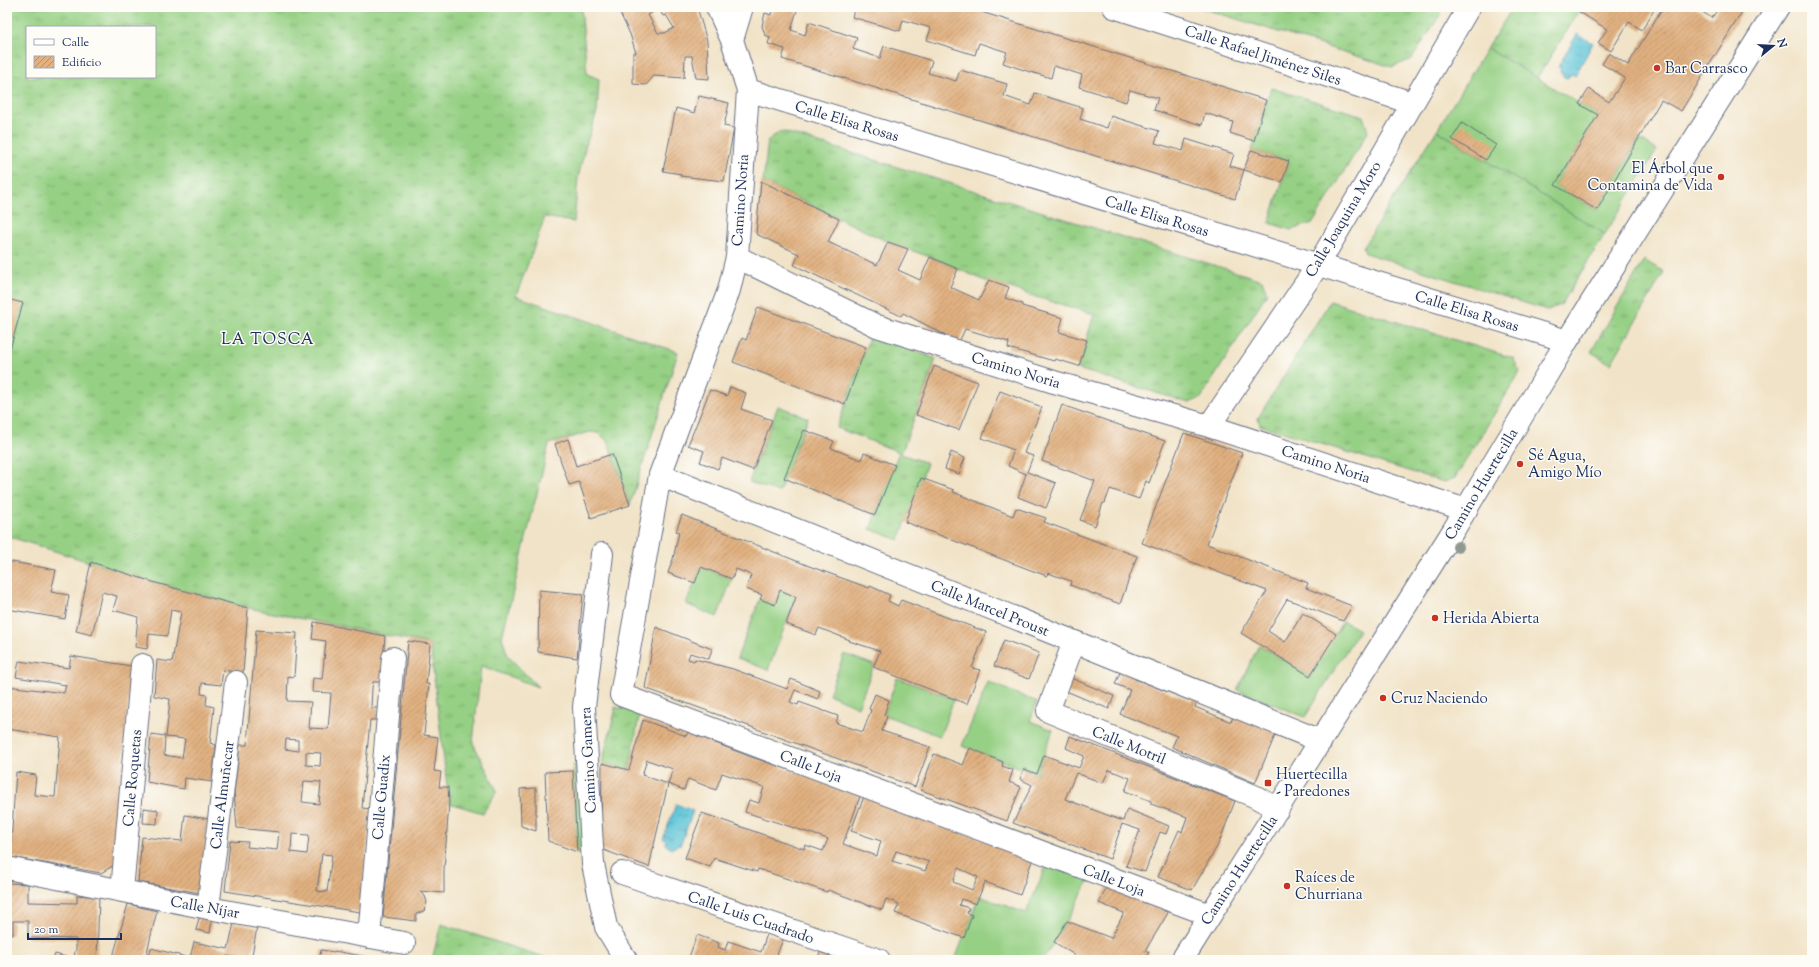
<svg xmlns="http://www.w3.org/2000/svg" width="1819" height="967" font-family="'Sorts Mill Goudy',serif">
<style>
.grass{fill:url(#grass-tufts);stroke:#588071;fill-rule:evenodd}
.garden{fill:#96d084;stroke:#588071}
.water{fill:url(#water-ripples);stroke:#3a799a}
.building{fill:url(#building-hatch);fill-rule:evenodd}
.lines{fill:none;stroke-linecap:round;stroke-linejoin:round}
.minor-casing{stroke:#666e83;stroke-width:24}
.minor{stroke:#fff;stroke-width:22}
.tree{fill:#909a93}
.poi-dot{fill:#c8321e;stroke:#fdfcf7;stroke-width:1.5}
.labels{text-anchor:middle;stroke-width:3;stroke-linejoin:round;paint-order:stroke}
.street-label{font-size:15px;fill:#1b2f5e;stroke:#fdfcf7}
.poi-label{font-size:15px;fill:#1b2f5e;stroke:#fdfcf7;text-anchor:start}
.neighbourhood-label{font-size:16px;letter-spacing:1px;fill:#1b2f5e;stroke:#fdfcf7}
</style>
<defs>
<pattern id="grass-tufts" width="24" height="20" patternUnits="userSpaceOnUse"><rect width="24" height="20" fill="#96d084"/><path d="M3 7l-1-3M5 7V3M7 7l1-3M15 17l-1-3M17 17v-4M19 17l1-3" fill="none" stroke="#7aa96f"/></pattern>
<pattern id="water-ripples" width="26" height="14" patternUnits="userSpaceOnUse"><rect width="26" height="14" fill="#5ac3d6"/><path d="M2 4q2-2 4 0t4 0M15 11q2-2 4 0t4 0" fill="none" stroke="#4a9fb1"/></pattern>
<pattern id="building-hatch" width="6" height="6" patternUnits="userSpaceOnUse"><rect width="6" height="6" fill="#e1b180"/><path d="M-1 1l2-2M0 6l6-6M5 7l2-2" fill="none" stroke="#b6906c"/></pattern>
</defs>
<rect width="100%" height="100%" fill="#fdfcf7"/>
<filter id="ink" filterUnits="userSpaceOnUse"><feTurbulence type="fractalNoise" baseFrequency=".025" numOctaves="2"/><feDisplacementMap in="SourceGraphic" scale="8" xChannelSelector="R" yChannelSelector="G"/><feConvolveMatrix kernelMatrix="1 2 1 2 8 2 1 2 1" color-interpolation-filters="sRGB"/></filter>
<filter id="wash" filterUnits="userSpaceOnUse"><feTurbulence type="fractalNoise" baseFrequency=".012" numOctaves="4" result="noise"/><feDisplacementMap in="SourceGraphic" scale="16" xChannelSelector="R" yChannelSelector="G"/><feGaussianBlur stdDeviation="0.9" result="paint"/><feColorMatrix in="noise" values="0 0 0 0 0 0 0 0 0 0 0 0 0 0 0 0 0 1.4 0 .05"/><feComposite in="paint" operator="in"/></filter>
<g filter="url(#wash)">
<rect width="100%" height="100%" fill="#f1e3c7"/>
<path class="grass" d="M7 7H581L587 74 599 79 597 112 585 148 578 178 574 222 545 217 516 296 678 352 630 505 608 442 599 433 590 432 549 444 502 637 508 656 538 687 481 666 473 743 497 791 483 813 449 803 430 644 248 608 156 583 7 536ZM27 27H155V77H27Z
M1198 7H1445L1412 59 1392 67Z
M1513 7H1582L1537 78 1487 48Z
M1271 88 1363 116 1368 132 1313 223 1291 230 1269 223 1289 161 1251 150Z
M1437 130 1605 234 1561 305 1547 310 1365 253 1363 247Z
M781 131 1262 280 1267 293 1201 398 1189 403 1078 369 1094 314 1026 294V293L989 281 988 282 930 257 888 242 763 182 768 140Z
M1644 260 1664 272 1611 364 1591 352Z
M1330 301 1513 358 1520 372 1455 478 1444 482 1260 425 1258 418Z
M871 332 936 359 901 454 927 463 899 540 870 529 899 452 837 428Z
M778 406 808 418 779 492 749 482Z
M615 707 640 712 629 770 602 763 615 712Z
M441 924 553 960H554H432Z"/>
<path class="garden" d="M1487 48 1598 115 1555 185 1597 210 1639 139 1657 150 1605 234 1437 130Z
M701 567 732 579 717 617 686 604Z
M780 590 796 597 768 670 737 658 760 599 775 605Z
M1343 621 1359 630 1305 717 1237 690 1259 645 1310 676Z
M844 654 874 665 858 707 829 694Z
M897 678 954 699 940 736 884 715Z
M988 682 1037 702 1030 721 1053 730 1037 774 962 746Z
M581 764 588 858 577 852 573 765Z
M1047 864 1090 879 1067 921 1043 960H955L979 896 1026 913Z"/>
<path class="water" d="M1577 34 1593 43 1575 76 1572 74 1567 78 1564 77 1560 72 1561 68 1558 67Z
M676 804 693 811 680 846 678 845 671 849 666 845V840L663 839Z"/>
<g id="blocks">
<path class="building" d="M617 7H697L707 41 709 79 696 78 692 56H685L684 78 654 76 646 85 633 84V53H636L630 34ZM659 9 663 16 666 15 674 28 665 33H658L648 15Z
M773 7H798L791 30 805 35 809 22 857 38 853 49 880 58 884 46 932 61 928 73 956 81 960 70 1007 84 1004 96 1018 101 1031 105 1035 93 1083 108 1080 119 1107 128 1111 116 1159 131 1155 143 1183 151 1186 139 1234 154 1230 166 1244 170 1235 199 782 59 785 49 768 44 770 37 765 35 762 26 765 13 771 15Z
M855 7H965L1266 100 1254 141 1230 133 1233 122 1205 113 1202 125 1195 123 1154 110 1158 98 1130 90 1126 102 1079 87 1082 75 1054 66 1051 78 1027 71 1003 63 1007 52 979 43 975 55 927 40 931 28 903 20 900 31 852 17Z
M1582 7H1656L1642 30 1629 22 1611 51 1598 43 1607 29 1579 12Z
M1663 7H1694L1712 18 1719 7H1745L1681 111 1661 100 1597 210 1555 185 1598 115 1579 104 1589 89 1609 102 1625 78 1602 64 1609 53 1628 65Z
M699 96 729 103 724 126 734 128 724 181 680 176 681 174 663 171 676 108 694 113Z
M1462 123 1496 145 1486 160 1452 139Z
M1251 150 1289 161 1282 182 1244 170Z
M761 181 839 219 828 242 877 265 888 242 908 249 898 270 920 280 930 257 958 269 950 287 979 300 989 280 1009 287 1005 298 1022 304V306L1063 318 1059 332 1087 340 1079 366 1055 359 1054 361 1008 348 1009 342 965 329 959 342 903 313 901 316 794 265 799 254 756 234Z
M7 299 23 303 7 360Z
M758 307 866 347 845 404 733 362 742 338 746 340Z
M934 366 978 382 959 430 916 415Z
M730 387 746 393 741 409 772 420 753 470 722 458 718 469 700 462 704 451 688 445 710 390 727 396Z
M1000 391 1042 407 1024 453 1033 456 1027 472 1056 483 1046 508 1018 497 1026 474 1008 466 1014 450 982 438Z
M1062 405 1165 441 1149 483 1146 481 1139 499 1110 489 1105 503H1103L1095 526 1080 520 1095 481 1042 461Z
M804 430 834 441 831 448 861 460 864 453 895 465 875 515 784 478Z
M1184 433 1242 453 1207 544 1308 583 1306 588 1352 606 1343 621 1287 599 1268 631 1285 642 1303 613 1336 634 1310 676 1241 633 1267 591 1142 543Z
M568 439 576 466 612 454 630 505 591 518 579 482 569 485 555 444Z
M951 452 965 458 959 474 945 469Z
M921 478 954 490 953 492 1013 516 1016 508 1046 518 1044 522 1137 556 1120 604 1070 585 1071 581 1048 573 1047 576 1028 569 905 522Z
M682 515 809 566 869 588 870 586 890 595 888 601 898 606 901 600 986 632 972 668 980 670 967 704 873 667 880 651 849 641 850 640 819 628 816 635 786 624 796 597 780 590 775 605 760 599 762 595 746 589 751 575 736 569 732 579 701 567 695 583 668 573 673 559 679 532 676 531Z
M7 561 56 570 51 592 69 595 65 619 7 609Z
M91 562 156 583 248 608 243 673 223 670 221 685 202 683 201 694 207 695 206 705 214 707 210 743 216 745 212 782 185 778 184 789 147 782 151 734 165 736 164 755 182 758 185 739 166 737 170 699 154 696 157 660 172 662 181 612 171 610 167 636 149 634 147 649 135 647 138 617 113 610 117 596 102 592 92 635 76 631Z
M539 590 583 594 577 658 538 652Z
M314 622 385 636 381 682H373L372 688 371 708H378V720H370L362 808 371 809 360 912 225 891 230 841 248 842 247 847 277 850 279 832 237 828 234 792 240 745H247L256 630 297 633 294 677 288 676 287 701 311 702 309 728 328 729 331 693 312 692 313 678 322 679 326 641 312 639ZM286 739 298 740V751L285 749ZM306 752 321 753 320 766 306 765ZM304 781 321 782 319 804 302 802ZM292 834 309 835 307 854 291 852ZM322 854 332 855 327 892 317 891Z
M656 627 712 649 709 659 690 653 688 659 694 661 695 659 733 669 787 689 791 679 820 691 818 699 795 690 790 702 798 705 799 702 838 716 836 723 863 732 871 710 869 709 875 694 889 700 884 715 887 716 882 731 930 747 915 787 645 688Z
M1004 640 1039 653 1029 679 994 666Z
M408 641 430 644 426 684H429L424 735 438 737 434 771 441 772 439 787H448L449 803 444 870V893L419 891 425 896 427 902 424 911 416 914V921L383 917Z
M71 656 131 666 116 864 101 873 10 857 16 772 36 775 34 795 55 797 60 737 7 729V686L64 693 66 685 16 677 19 661 69 668Z
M1121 670 1136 676 1135 679 1191 701 1193 698 1198 700 1195 707 1231 722 1234 714 1277 731 1255 783 1172 747 1177 736 1120 714 1130 690 1115 684Z
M1071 678 1114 696 1109 709 1066 691Z
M643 720 686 736 688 732 751 757 861 794 843 844 877 856 881 841 851 831 864 796 1033 858 1020 895 985 882 976 904 961 899 959 905 969 908 967 913 972 915 964 938 895 913 899 904 886 899 882 910 828 890 827 892 758 869 757 872 714 858 710 867 685 858 702 813 804 849 805 845 823 851 828 839 745 812 749 800 759 803 764 787 722 773 716 790 688 779 684 790 668 784 673 769 647 760 642 775 668 784 649 867 601 849 602 763 629 770ZM896 851 929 862 925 871 892 861ZM958 868 978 877 972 890 953 882Z
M1070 736 1235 801 1218 845 1192 890 1158 877 1179 830 1182 832 1187 817 1151 804V801L1125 791 1130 778 1109 770 1103 783 1076 773 1065 799 1123 821 1127 809 1169 826 1166 834 1160 832 1145 872 1126 866 1140 830 1122 824 1110 859 1013 823 1032 785 1020 779 1024 769 1037 774 1044 755 1079 768 1084 756 1066 748Z
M970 748 1003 762 1002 766 1013 770 1009 782 1021 787 1007 821 921 790 934 754 963 765Z
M573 771 577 852 548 841 545 772Z
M536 788V831L521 826 520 789Z
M144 808 158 810 157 824 143 823Z
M185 815 208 819 200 893 138 882 142 837 182 841Z
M7 883 28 884V902L77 903V895L99 897 97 960H53L55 954 74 959 75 951 76 950V939L28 938V921H13V935H7Z
M1109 883 1134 893 1168 913 1145 951 1149 952 1144 960H1073L1076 956 1054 942 1067 921 1111 938 1124 913 1099 903Z
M128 904 157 911 145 960H112Z
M199 918 212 920 210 933 196 930Z
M234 923 257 928 251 960 227 956 226 960H148L151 948 190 958 194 942 228 949Z
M767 934 783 939 775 960H688L697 935 719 943 718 947 725 950 728 941 761 952Z
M321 950 334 952V951L385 960H319Z
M820 952 830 956 829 960H817Z"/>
</g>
</g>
<g filter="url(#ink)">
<use href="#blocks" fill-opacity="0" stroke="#666e83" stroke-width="1"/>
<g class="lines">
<g class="minor-casing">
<path id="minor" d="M717 7 732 40 748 90 737 257 729 290 660 475 621 695 1210 915
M1114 7 1412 103
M732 40 742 7
M748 90 1567 341
M737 257 877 326 1054 382 1209 426 1466 510
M1209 426 1318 265 1469 7
M660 475 1321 741
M602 554 584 707 593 864 606 927 626 960
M1074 642 1048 711 1254 796 1278 809
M7 868 208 908 404 943
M622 873 879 960
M122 891 142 665
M208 908 236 682
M369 937 393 658
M1182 960 1453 531 1567 341 1778 7"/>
</g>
<use href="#minor" class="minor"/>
</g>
<circle class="tree" cx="1458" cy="547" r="6"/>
</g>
<g class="poi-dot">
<circle cx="1657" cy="68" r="4"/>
<circle cx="1721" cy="177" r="4"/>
<circle cx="1520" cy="464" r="4"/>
<circle cx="1435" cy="618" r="4"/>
<circle cx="1383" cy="698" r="4"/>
<rect x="1264" y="779" width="8" height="8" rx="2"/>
<circle cx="1287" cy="886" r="4"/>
</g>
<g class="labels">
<g class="street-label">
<text transform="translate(1263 55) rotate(18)" y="5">Calle Rafael Jiménez Siles</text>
<text transform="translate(847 121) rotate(17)" y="5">Calle Elisa Rosas</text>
<text transform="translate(740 200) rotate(-86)" y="5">Camino Noria</text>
<text transform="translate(1157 216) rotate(17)" y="5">Calle Elisa Rosas</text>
<text transform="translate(1343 219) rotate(-59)" y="5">Calle Joaquina Moro</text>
<text transform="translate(1467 311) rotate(17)" y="5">Calle Elisa Rosas</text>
<text transform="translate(1016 370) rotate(17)" y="5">Camino Noria</text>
<text transform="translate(1326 464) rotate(18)" y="5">Camino Noria</text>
<text transform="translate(1481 484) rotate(-59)" y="5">Camino Huertecilla</text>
<text transform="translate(990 608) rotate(22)" y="5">Calle Marcel Proust</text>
<text transform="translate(1129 745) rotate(22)" y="5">Calle Motril</text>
<text transform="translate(588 760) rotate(-93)" y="5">Camino Gamera</text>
<text transform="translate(811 766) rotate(21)" y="5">Calle Loja</text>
<text transform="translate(132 778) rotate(-85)" y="5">Calle Roquetas</text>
<text transform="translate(222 795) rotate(-83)" y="5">Calle Almuñecar</text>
<text transform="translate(381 797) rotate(-85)" y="5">Calle Guadix</text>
<text transform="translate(1239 870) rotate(-57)" y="5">Camino Huertecilla</text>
<text transform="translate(1114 880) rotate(21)" y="5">Calle Loja</text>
<text transform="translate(205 907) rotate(10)" y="5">Calle Níjar</text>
<text transform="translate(751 917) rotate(19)" y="5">Calle Luis Cuadrado</text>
</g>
<g class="poi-label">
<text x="1665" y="73">Bar Carrasco</text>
<text x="1713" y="173" text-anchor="end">El Árbol que<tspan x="1713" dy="17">Contamina de Vida</tspan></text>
<text x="1528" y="460">Sé Agua,<tspan x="1528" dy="17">Amigo Mío</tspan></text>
<text x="1443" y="623">Herida Abierta</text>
<text x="1391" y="703">Cruz Naciendo</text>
<text x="1276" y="779">Huertecilla<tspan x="1276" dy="17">- Paredones</tspan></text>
<text x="1295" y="882">Raíces de<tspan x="1295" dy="17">Churriana</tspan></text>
</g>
<g class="neighbourhood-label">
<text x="268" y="344">LA TOSCA</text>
</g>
</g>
<rect width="1819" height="967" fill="none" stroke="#fdfcf7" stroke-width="24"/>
<rect x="26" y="26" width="130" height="52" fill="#fdfcf7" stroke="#a3aaba"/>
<rect x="34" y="39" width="20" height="6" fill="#ffffff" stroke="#a3aaba"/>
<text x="62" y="46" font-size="12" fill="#1b2f5e">Calle</text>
<rect x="34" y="56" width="20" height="12" fill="url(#building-hatch)" stroke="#a3aaba"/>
<text x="62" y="66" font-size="12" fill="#1b2f5e">Edificio</text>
<g transform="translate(1773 46) rotate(72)" stroke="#fdfcf7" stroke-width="3" paint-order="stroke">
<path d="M0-3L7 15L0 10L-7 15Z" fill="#1b2f5e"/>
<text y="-6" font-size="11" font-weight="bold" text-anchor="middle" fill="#1b2f5e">N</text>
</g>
<path d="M28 933v6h93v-6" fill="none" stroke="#1b2f5e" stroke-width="2"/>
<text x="34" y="933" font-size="12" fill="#1b2f5e" stroke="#fdfcf7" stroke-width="3" paint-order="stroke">20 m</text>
</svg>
